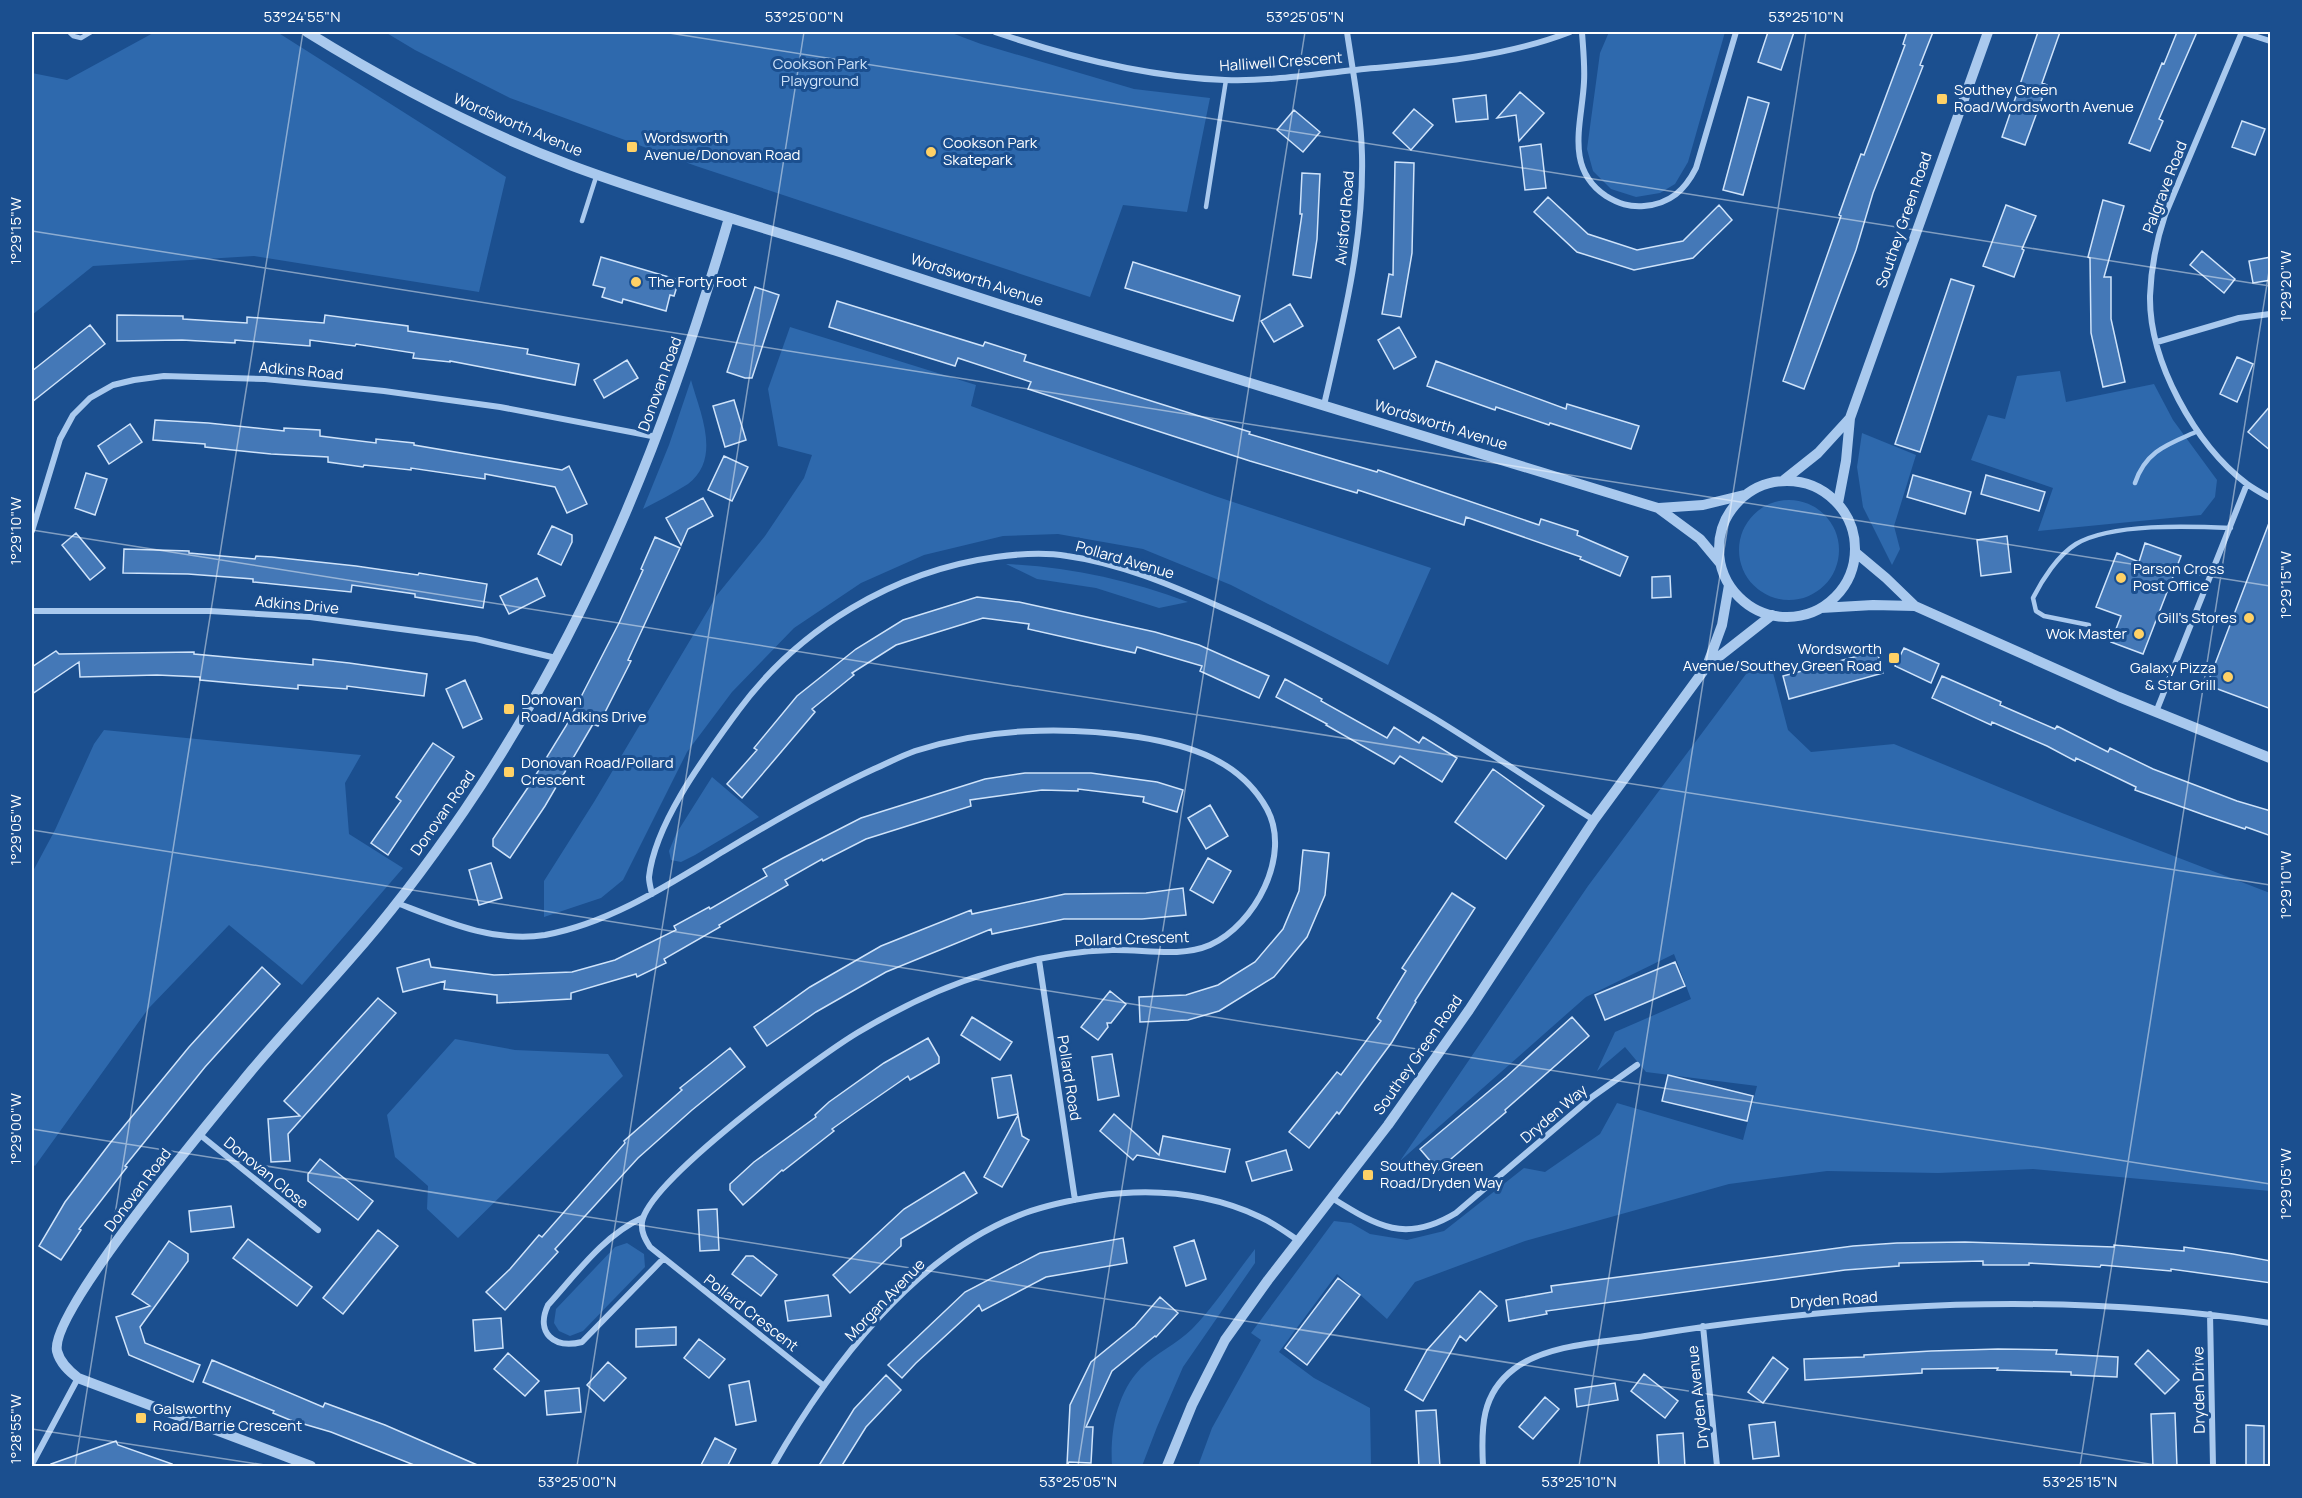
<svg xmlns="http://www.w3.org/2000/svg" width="2302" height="1498" font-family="Manrope,sans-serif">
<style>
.green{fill:#2e69ad}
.building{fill:#4478b7;stroke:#cfe3fa;stroke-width:1.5}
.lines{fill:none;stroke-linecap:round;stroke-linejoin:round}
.service{stroke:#a9c9ee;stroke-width:4.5}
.minor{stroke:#a9c9ee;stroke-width:6}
.tertiary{stroke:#a9c9ee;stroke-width:10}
.ticks{fill:none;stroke:#fff;stroke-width:1.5;stroke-opacity:0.45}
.poi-dot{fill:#ffd166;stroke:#1b4f8f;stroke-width:2}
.labels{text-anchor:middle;stroke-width:6;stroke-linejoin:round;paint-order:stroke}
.street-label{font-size:15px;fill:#fff;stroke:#1b4f8f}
.park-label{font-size:15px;fill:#cfe3fa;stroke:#1b4f8f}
.poi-label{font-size:15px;fill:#fff;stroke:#1b4f8f;text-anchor:start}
.neatline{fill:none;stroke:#fff;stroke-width:2}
.ticks-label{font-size:15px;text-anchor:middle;fill:#fff}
</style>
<rect width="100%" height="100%" fill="#1b4f8f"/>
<path class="green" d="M155 32H277L506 177 479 292 254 256 93 266 32 315V73L67 80Z
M385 32H949L981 44 1134 89 1210 98 1187 212 1123 205 1090 297 696 166 510 98 415 50Z
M1609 32H1725L1688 162 1675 184 1660 193 1636 197 1611 189 1593 171 1587 149 1600 53Z
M790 327 976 385 971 406 1215 496 1431 568 1388 665 1231 585 1143 549 1058 534 1003 536 924 555 861 583 794 628 732 692 687 752 623 880 601 898 544 917V881L594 802 717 595 765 536 804 478 812 455 778 446 768 389Z
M2060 371 2066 402 2154 384 2173 420 2217 480 2215 497 2201 515 2038 531 2053 488 1971 460 1988 415 2005 419 2017 376Z
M691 380C700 413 722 458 688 484 674 493 658 501 643 509L669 445Z
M1862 433 1916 455 1894 526 1900 549 1892 565 1863 507 1857 467Z
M1739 550a50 50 0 1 1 100 0a50 50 0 1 1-100 0Z
M1006 564C1069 567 1129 580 1188 602L1159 608 1096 588 1037 579Z
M1770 661 1788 730 1811 752 1894 744 2062 813 2270 893V1191L2033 1169 1938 1173 1827 1171 1729 1184 1525 1241 1415 1282 1387 1319 1337 1274 1279 1352 1314 1378 1370 1408 1371 1466H1198L1212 1428 1261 1340 1251 1333 1334 1221 1351 1223 1370 1234 1407 1240 1444 1231 1524 1168 1545 1172 1600 1134 1617 1103 1743 1140 1757 1086 1646 1072 1625 1047 1597 1071 1615 1032 1691 999 1674 954 1586 997 1400 1161 1588 886 1755 662Z
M104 730 361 755 345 783 349 834 403 868 302 985 229 925 148 1009 35 1166 32 1164V873L55 830 94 744Z
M712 777 759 817 695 855 681 862 671 860 669 851 676 834Z
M455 1039 515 1050 608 1054 623 1076 458 1238 427 1209 428 1186 395 1157 387 1115Z
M627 1243 644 1254 645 1267 583 1331 570 1336 559 1331 554 1323 556 1309 615 1247Z
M1255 1249V1263L1183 1367 1157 1427 1142 1466H1112C1110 1432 1116 1394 1141 1368 1156 1353 1177 1344 1192 1329 1215 1305 1234 1276 1255 1249Z"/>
<path class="building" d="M1768 32H1794L1781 70 1758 62Z
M1907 32H1933L1920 65 1923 66 1873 193 1856 250 1804 389 1783 381 1841 216 1839 215 1850 184 1861 154 1864 155 1905 45 1903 44Z
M2038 32H2060L2042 83 2047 85 2025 145 2002 137Z
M2177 32H2197L2159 119 2163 121 2150 151 2129 143 2162 63 2164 64Z
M1520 92 1544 113 1519 141 1516 115 1497 118Z
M1486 95 1488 119 1456 122 1453 99Z
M1748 97 1769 103 1743 195 1723 190Z
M1414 109 1433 125 1411 150 1393 133Z
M1294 110 1320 132 1303 152 1277 130Z
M2242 121 2265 129 2255 155 2232 147Z
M1541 144 1546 188 1525 190 1520 147Z
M1395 162 1414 163 1412 253 1401 317 1382 314 1389 274 1393 275Z
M1302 173 1320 174 1317 239 1311 278 1293 275 1302 214H1300Z
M1548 197 1588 234 1637 250 1683 241 1719 205 1732 220 1693 258 1634 270 1577 252 1534 212Z
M2103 200 2124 206 2104 277H2111V319L2125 382 2103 387 2091 333 2090 258 2088 257Z
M2006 205 2036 216 2022 249 2024 250 2014 277 1983 266Z
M2202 251 2235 279 2224 293 2190 265Z
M601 257 679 280 674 296 670 295 666 311 623 299 622 303 602 297 605 288 593 285Z
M2271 257V280L2253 283 2249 261Z
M1133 262 1240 296 1233 321 1125 288Z
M1951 279 1974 286 1920 452 1895 444Z
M755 287 779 295 752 378H745L727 372Z
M837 301 983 346 985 342 1026 355 1024 361 1250 432 1249 434 1377 472 1378 470 1539 525 1541 519 1578 531 1577 535 1628 557 1620 576 1580 559 1581 557 1466 517 1464 525 1358 490 1357 493 1250 461 1028 389 1031 382 958 358 955 366 829 327Z
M1290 304 1303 326 1274 342 1261 321Z
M117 315 183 316V319L247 323V317L324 323 325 315 408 326V331L528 349 527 354 579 364 575 385 450 361V362L413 358 414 353 356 344 355 346 310 340V346L235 340V343L182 340 117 341Z
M90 325 105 344 32 402V371Z
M1399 327 1416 357 1394 369 1378 340Z
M2237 357 2253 364 2237 402 2220 394Z
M627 360 638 378 604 398 594 380Z
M1436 361 1566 409 1567 404 1639 426 1631 449 1550 423 1549 425 1496 407 1495 410 1427 386Z
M734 400 746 440 725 447 713 406Z
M2271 405V451L2248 432Z
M155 420 208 423 284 431V428L320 430V436L376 443V439L414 443V445L562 470 569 466 587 504 567 513 555 487 485 474V479L411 468V470L364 465 363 467 328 462V457L271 454 205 447V444L153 440Z
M130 424 142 442 109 464 98 446Z
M724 456 748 467 732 501 708 490Z
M86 473 107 479 95 515 75 508Z
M1913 475 1971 492 1965 514 1907 497Z
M1986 475 2045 492 2039 511 1981 494Z
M703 498 713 516 688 529 681 545 666 518Z
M2269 523H2271V709L2207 685Z
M552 526 572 535V542L561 565 538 554Z
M76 533 105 568 90 580 62 545Z
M2007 536 2011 572 1981 576 1977 540Z
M655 537 680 548 628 660 631 661 598 726 593 724 545 806 510 858 493 846V839L529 786 566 726 619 623 643 570 641 569Z
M2145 543 2181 556 2143 654 2111 642 2121 616 2096 607 2117 553 2139 562Z
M124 549 189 551V553L255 559 256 556 272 557 356 566 418 575 419 573 487 584 483 608 415 597V594L352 585 351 592 253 582V579L188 574 123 573Z
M1670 576 1671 597 1652 598V577Z
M537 578 545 596 509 614 500 596Z
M977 597 1019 602 1155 632 1199 645 1269 676 1259 698 1200 671 1202 666 1137 647 1135 653 1028 629 1029 624 983 618 896 645 852 673 854 675 812 709 815 712 742 798 727 784 757 750 754 748 797 696 856 649 903 620Z
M1904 648 1939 664 1931 683 1895 666Z
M56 651 59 654 194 652V654L313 665V659L349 663 427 674 424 696 347 686V689L298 685V689L200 680V677L157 675 80 677 79 662 32 694V667Z
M1877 651 1883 673 1789 699 1783 676Z
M1942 676 2001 702 2000 705 2055 729 2057 726 2108 752 2110 748 2153 769 2237 801 2271 811V836L2246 827 2245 829 2207 816 2135 790 2136 787 2076 758 2075 761 2047 746 1992 722 1991 725 1932 698Z
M1285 679 1322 699 1321 701 1387 738 1394 727 1419 743 1423 737 1457 758 1442 782 1400 756 1394 764 1326 725 1327 724 1276 697Z
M465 680 482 719 463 728 446 689Z
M433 743 454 757 388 855 371 843 401 801 396 797Z
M1493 769 1544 806 1506 859 1455 822Z
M1025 773H1091L1157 782 1183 790 1177 812 1143 802 1144 797 1078 789V791L1042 790 970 800 971 806 866 839 823 861 822 859 785 880 788 885 719 925 720 927 664 959 666 963 637 977 636 974 571 993V999L497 1003V995L444 989 445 981 403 992 397 968 429 959 431 967 494 975 572 972 615 960 676 930 674 926 709 907 710 909 767 876 763 869 783 858 861 818 985 779Z
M1210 805 1228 836 1206 849 1188 818Z
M1303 850 1329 853 1325 895 1307 937 1274 977 1219 1011 1188 1020 1140 1022 1139 997 1186 995 1218 985 1255 962 1283 929 1299 891Z
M1208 858 1231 871 1213 903 1190 890Z
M491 863 502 898 479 905 469 870Z
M1183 888 1186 915 1142 919H1064L992 934 991 929 886 972 816 1012 767 1046 754 1027 810 987 881 946 971 910 972 914 1065 894 1146 893Z
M1452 893 1475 908 1415 1001 1416 1002 1392 1042 1339 1114 1337 1112 1309 1148 1289 1132 1337 1072 1341 1075 1381 1021 1377 1018 1406 971 1402 968Z
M1675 962 1685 986 1605 1020 1595 995Z
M262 967 280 984 205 1067 125 1166 127 1167 79 1229 81 1230 61 1260 39 1246 65 1202 111 1142 189 1047Z
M1110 991 1126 1004 1111 1023H1107L1108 1027 1098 1040 1081 1027Z
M378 998 396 1013 288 1134 290 1161 271 1162 268 1119 300 1116 284 1101Z
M972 1017 1012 1042 1000 1060 961 1035Z
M1572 1017 1589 1036 1505 1110 1506 1112 1438 1170 1420 1149 1506 1077Z
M928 1038 939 1057V1063L910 1080 908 1076 856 1112 832 1129 834 1131 783 1171 782 1170 743 1205 730 1190V1184L754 1162 816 1117 815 1115 829 1102 884 1063Z
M730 1048 745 1067 692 1110 638 1158 555 1249 558 1252 505 1310 486 1292 510 1269 539 1235 542 1237 625 1143 624 1141 682 1090 680 1088Z
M1112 1054 1119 1096 1098 1100 1092 1057Z
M1011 1075 1018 1114 998 1118 992 1078Z
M1668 1075 1753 1096 1747 1121 1662 1101Z
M1114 1114 1159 1155 1163 1136 1230 1149 1225 1172 1137 1155 1133 1160 1100 1131Z
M1018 1115 1022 1136 1029 1140 1002 1187 984 1177Z
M1286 1150 1292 1170 1252 1181 1246 1162Z
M320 1159 373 1201 358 1220 308 1181V1174Z
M964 1172 977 1193 901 1239V1246L850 1293 833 1275 904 1209Z
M231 1206 234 1227 191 1232 189 1211Z
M717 1209 719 1250 700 1251 698 1210Z
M378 1230 398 1246 343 1314 323 1298Z
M1123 1238 1127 1263 1046 1277 982 1311 979 1305 916 1363 902 1378 888 1365 965 1292 1040 1253Z
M248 1239 312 1287 297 1306 233 1258Z
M1194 1240 1206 1279 1186 1286 1174 1247Z
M169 1241 188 1254V1261L140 1327 145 1343 200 1365 193 1382 129 1355 116 1317 150 1306 132 1294Z
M1965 1242 2114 1247V1245L2184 1251V1247L2233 1254 2271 1261V1283L2171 1269V1271L2101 1265 2100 1267 2029 1263V1265H1983V1261L1899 1263V1266L1845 1270 1546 1311 1547 1314 1509 1321 1506 1300 1552 1292 1551 1286 1853 1246 1897 1243Z
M746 1256H753L777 1275 761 1296 732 1274Z
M1338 1278 1360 1295 1307 1365 1285 1348Z
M1480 1291 1497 1306 1466 1341 1460 1336 1423 1401 1405 1390 1427 1350Z
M828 1295 831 1316 788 1321 785 1301Z
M1160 1297 1178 1313 1156 1337 1155 1336 1112 1371 1086 1427H1093L1091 1463 1069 1462 1067 1465 1070 1405 1091 1362 1135 1326Z
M501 1318 503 1348 475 1351 473 1320Z
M676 1327V1345L636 1347V1329Z
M699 1339 725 1359 709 1378 684 1358Z
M1998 1349 2057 1350 2056 1354 2118 1357 2117 1377 2071 1375V1372L1997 1370 1998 1368 1922 1369V1373L1805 1380 1804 1359 1864 1357V1355L1931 1351Z
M2148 1350 2179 1380 2165 1394 2135 1364Z
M508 1353 539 1381 525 1396 494 1369Z
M1773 1357 1788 1369 1763 1403 1748 1392Z
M212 1360 323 1407 325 1403 385 1425 482 1467H419L331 1432 290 1420 273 1413 274 1411 203 1382Z
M608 1362 626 1378 604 1401 587 1385Z
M1644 1374 1678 1401 1665 1418 1631 1391Z
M886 1375 901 1390 866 1427 841 1467H818L854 1409Z
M749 1381 756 1421 736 1425 729 1385Z
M1615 1383 1618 1400 1577 1407 1575 1389Z
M579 1388 581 1412 547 1415 545 1391Z
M1545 1397 1559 1409 1533 1439 1519 1427Z
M1436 1410 1440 1467H1419L1416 1411Z
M2175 1413 2177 1467H2153L2151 1414Z
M1775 1422 1779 1456 1753 1459 1749 1425Z
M2246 1425 2264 1426V1467H2246Z
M1683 1433 1685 1467H1659L1657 1435Z
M715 1438 736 1449 727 1467H700Z
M116 1441 118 1445 172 1464 171 1467H52L51 1464Z"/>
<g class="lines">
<path class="service" d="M69 32 73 36 81 38 91 32
M1206 207 1226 80
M582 221 597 174
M2135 483C2146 450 2169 444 2198 431
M2089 625 2044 616 2036 611 2033 598C2042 580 2058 555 2076 544 2111 523 2190 526 2231 528"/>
<path class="minor" d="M995 32C1068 57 1148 77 1225 80 1273 82 1327 72 1375 68 1441 62 1508 56 1570 32
M1582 32C1583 48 1585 65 1584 82 1582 123 1564 168 1606 196 1619 204 1629 207 1644 206 1670 204 1685 190 1696 168L1736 32
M2242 32 2165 215C2156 242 2151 268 2150 296 2149 361 2195 445 2247 484 2254 489 2263 494 2270 498
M2242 32 2270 41
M2157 342 2239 318 2270 314
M1324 405C1343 323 1364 240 1362 155 1361 113 1353 73 1347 32
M32 531 60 439 73 415 90 398 113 385 134 380 164 376 265 379 384 391 500 407 657 437
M32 611H210L310 617 476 639 556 658
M2156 712 2247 484
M652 894C651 889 649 883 649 877 655 822 706 755 738 711 799 628 894 571 996 557 1018 554 1044 552 1067 556 1119 563 1171 585 1218 606 1293 638 1364 676 1434 718 1488 751 1540 787 1594 820
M397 903C444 921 493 943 545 935 610 923 668 885 724 851 772 822 822 793 874 769 888 763 901 756 915 751 986 728 1065 726 1138 737 1189 745 1240 760 1267 809 1292 855 1255 925 1210 945 1180 958 1143 949 1112 950 1070 951 1027 960 988 973 942 987 897 1009 857 1033 816 1058 649 1180 642 1222 641 1232 645 1239 650 1247L824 1386
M1039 960 1075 1200
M199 1134 318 1230
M1332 1198C1377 1226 1405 1244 1456 1213L1592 1097 1637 1065
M642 1218C604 1235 576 1274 548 1305 535 1333 554 1349 582 1342L663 1259
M2210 1314 2213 1466
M1703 1326 1717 1466
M32 1464 78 1378
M773 1466C829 1368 915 1253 1025 1213 1047 1205 1072 1200 1096 1196 1152 1188 1209 1193 1260 1217 1274 1223 1287 1233 1299 1241
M1483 1466C1481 1428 1481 1394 1514 1369 1547 1344 1605 1342 1645 1336 1851 1302 2063 1291 2270 1323"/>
<path class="tertiary" d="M307 32C391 84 478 130 570 165 663 200 758 225 852 256 1119 345 1389 425 1658 508L1700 539 1720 563
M1784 480 1818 453 1850 418
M1719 549a68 68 0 1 1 136 0a68 68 0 1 1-136 0Z
M1838 503 1846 461 1850 418 1988 32
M1659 508 1703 505 1744 495
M1855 552 1886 578 1915 606 2119 697 2270 758
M1821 608 1873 605 1915 606
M1707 666 1722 625 1729 585
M311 1466 78 1378C69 1371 60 1363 57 1351 49 1312 219 1110 251 1071 283 1033 318 996 351 958 392 912 429 862 464 811 589 627 667 431 729 218
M1167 1466 1192 1405 1225 1340 1268 1280 1388 1125 1469 1010 1594 820 1707 666 1772 615"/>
</g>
<path class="ticks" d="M663 32 2270 286M32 231 2270 586M32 530 2270 885M32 830 2270 1184M32 1129 2162 1466M32 1429 271 1466M75 1466 303 32M577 1466 804 32M1078 1466 1305 32M1579 1466 1806 32M2080 1466 2270 265"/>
<g class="poi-dot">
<rect x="1936" y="93" width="12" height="12" rx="3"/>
<rect x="626" y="141" width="12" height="12" rx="3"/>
<circle cx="931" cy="152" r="6"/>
<circle cx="636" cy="282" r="6"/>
<circle cx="2121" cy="578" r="6"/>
<circle cx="2249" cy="618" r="6"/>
<circle cx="2139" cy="634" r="6"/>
<rect x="1888" y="652" width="12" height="12" rx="3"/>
<circle cx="2228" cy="677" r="6"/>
<rect x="503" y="703" width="12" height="12" rx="3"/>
<rect x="503" y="766" width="12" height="12" rx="3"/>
<rect x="1362" y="1169" width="12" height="12" rx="3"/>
<rect x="135" y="1412" width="12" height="12" rx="3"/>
</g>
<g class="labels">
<g class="street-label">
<text transform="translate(1281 62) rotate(-4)" y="5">Halliwell Crescent</text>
<text transform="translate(518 125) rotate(23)" y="5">Wordsworth Avenue</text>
<text transform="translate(2165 187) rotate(-69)" y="5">Palgrave Road</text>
<text transform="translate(1345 218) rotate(-85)" y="5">Avisford Road</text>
<text transform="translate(1904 220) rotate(-71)" y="5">Southey Green Road</text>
<text transform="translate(977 280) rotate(18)" y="5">Wordsworth Avenue</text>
<text transform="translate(301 371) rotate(5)" y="5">Adkins Road</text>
<text transform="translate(660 384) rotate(-70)" y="5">Donovan Road</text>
<text transform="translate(1441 425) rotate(17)" y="5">Wordsworth Avenue</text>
<text transform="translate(1125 560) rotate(16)" y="5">Pollard Avenue</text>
<text transform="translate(297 605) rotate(5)" y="5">Adkins Drive</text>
<text transform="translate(443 813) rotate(-55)" y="5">Donovan Road</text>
<text transform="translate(1132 939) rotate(-2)" y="5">Pollard Crescent</text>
<text transform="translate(1418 1055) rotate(-55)" y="5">Southey Green Road</text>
<text transform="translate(1069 1078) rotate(81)" y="5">Pollard Road</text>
<text transform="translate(1554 1114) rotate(-40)" y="5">Dryden Way</text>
<text transform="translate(266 1173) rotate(39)" y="5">Donovan Close</text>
<text transform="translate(138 1190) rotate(-53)" y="5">Donovan Road</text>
<text transform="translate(885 1300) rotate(-46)" y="5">Morgan Avenue</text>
<text transform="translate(1834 1300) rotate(-4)" y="5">Dryden Road</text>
<text transform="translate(751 1313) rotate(38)" y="5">Pollard Crescent</text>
<text transform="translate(2199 1390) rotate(-91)" y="5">Dryden Drive</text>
<text transform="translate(1698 1397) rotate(-96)" y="5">Dryden Avenue</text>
</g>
<g class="park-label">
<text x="820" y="69">Cookson Park<tspan x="820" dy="17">Playground</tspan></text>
</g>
<g class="poi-label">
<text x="1954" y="95">Southey Green<tspan x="1954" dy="17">Road/Wordsworth Avenue</tspan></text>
<text x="644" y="143">Wordsworth<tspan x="644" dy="17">Avenue/Donovan Road</tspan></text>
<text x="943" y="148">Cookson Park<tspan x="943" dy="17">Skatepark</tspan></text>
<text x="648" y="287">The Forty Foot</text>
<text x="2133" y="574">Parson Cross<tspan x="2133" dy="17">Post Office</tspan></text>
<text x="2237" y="623" text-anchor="end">Gill's Stores</text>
<text x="2127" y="639" text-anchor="end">Wok Master</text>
<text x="1882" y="654" text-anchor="end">Wordsworth<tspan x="1882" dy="17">Avenue/Southey Green Road</tspan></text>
<text x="2216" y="673" text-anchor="end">Galaxy Pizza<tspan x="2216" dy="17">&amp; Star Grill</tspan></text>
<text x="521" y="705">Donovan<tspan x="521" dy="17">Road/Adkins Drive</tspan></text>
<text x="521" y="768">Donovan Road/Pollard<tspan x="521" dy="17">Crescent</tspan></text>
<text x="1380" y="1171">Southey Green<tspan x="1380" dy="17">Road/Dryden Way</tspan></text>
<text x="153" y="1414">Galsworthy<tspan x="153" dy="17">Road/Barrie Crescent</tspan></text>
</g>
</g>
<rect width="2302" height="1498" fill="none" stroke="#1b4f8f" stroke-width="66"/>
<rect x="33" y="33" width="2236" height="1432" class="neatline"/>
<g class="ticks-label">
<text x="302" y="22">53°24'55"N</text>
<text x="804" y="22">53°25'00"N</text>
<text x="1305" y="22">53°25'05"N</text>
<text x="1806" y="22">53°25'10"N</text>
<text transform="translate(16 231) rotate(-90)" y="5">1°29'15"W</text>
<text transform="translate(2286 286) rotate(-90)" y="5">1°29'20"W</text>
<text transform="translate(16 531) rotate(-90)" y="5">1°29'10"W</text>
<text transform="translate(2286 585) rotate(-90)" y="5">1°29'15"W</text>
<text transform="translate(16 830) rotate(-90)" y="5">1°29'05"W</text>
<text transform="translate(2286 885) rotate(-90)" y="5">1°29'10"W</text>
<text transform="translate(16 1129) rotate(-90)" y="5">1°29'00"W</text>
<text transform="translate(2286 1184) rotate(-90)" y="5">1°29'05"W</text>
<text transform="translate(16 1429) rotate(-90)" y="5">1°28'55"W</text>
<text x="577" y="1487">53°25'00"N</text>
<text x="1078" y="1487">53°25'05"N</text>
<text x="1579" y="1487">53°25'10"N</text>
<text x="2080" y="1487">53°25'15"N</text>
</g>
</svg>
